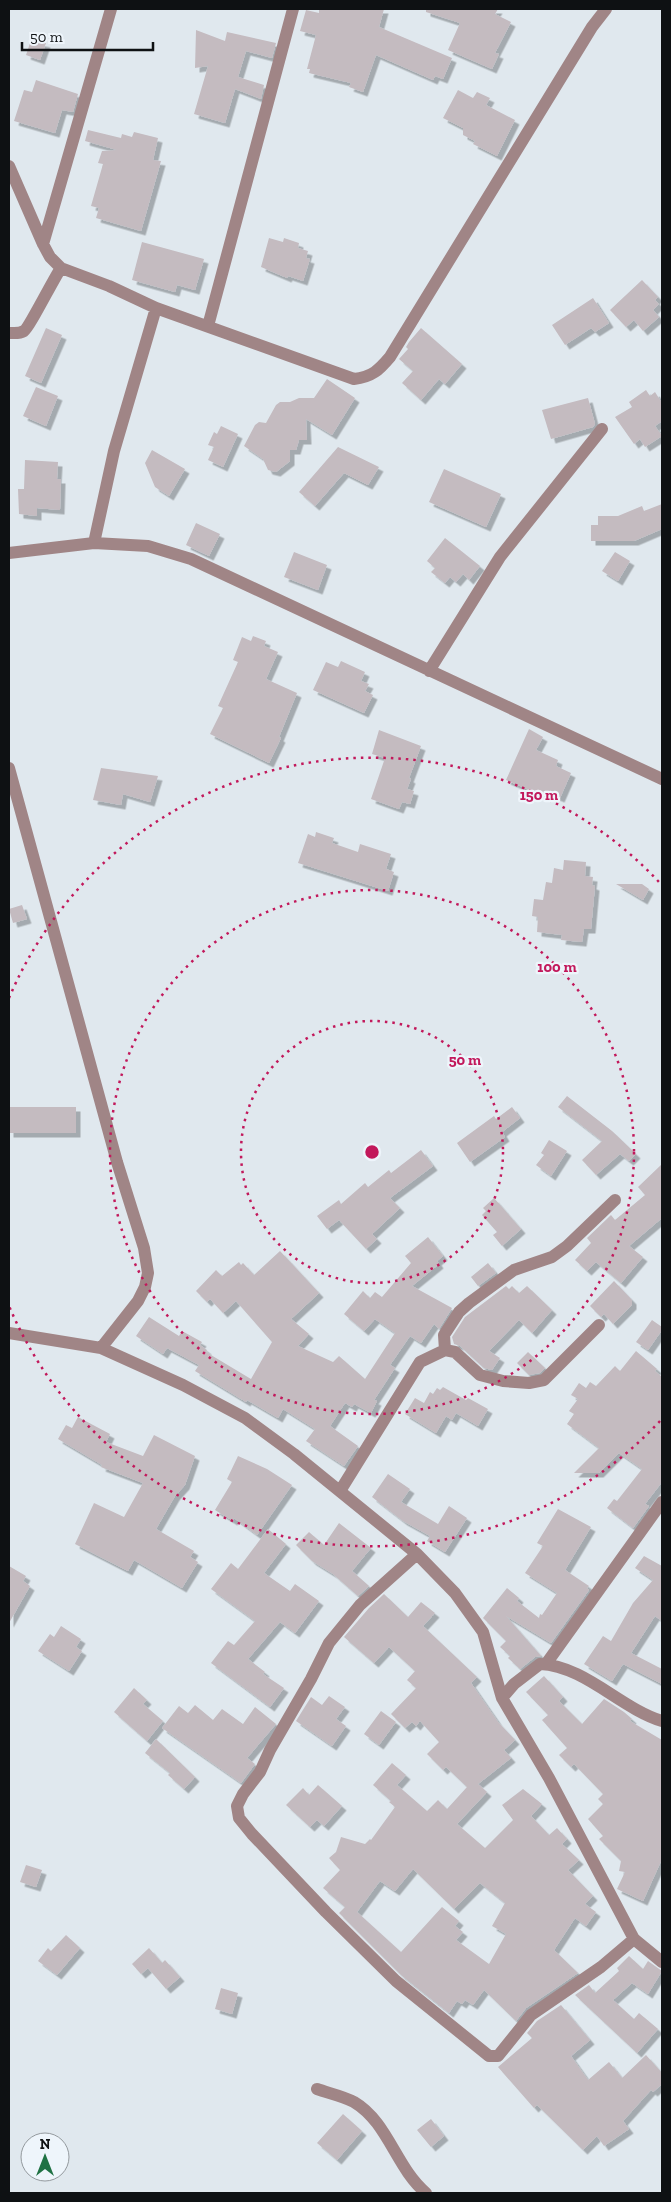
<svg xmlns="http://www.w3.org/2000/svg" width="671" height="2202" font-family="'Zilla Slab',serif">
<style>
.building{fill:#c4bbc0;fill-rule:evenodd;filter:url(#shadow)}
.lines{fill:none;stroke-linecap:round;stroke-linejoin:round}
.minor{stroke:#a08586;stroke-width:12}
.ring{fill:none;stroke:#c2185b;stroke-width:2.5;stroke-dasharray:2.5 5}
.centre{fill:#c2185b;stroke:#eef5fb;stroke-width:2.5}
.ring-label{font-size:15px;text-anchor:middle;font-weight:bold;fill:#c2185b;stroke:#eef5fb;stroke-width:4.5;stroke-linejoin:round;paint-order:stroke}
</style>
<defs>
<filter id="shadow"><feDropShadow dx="4.5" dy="4.5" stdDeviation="0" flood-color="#0004"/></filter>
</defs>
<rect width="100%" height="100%" fill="#e0e8ee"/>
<path class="building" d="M319 9H384L379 27 452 58 443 79 435 76 433 80 376 55 363 92 349 87 351 83 309 73 310 69H307L316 35 300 31 306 10 319 13Z
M426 9H498L495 14 511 22 495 53 499 54 492 69 448 50 460 23 426 12Z
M196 30 225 41 227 32 276 43 272 58 246 51 238 77 264 85 261 99 235 89 225 123 194 114 208 66 195 68Z
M31 40 46 43 40 60 26 55Z
M36 80 78 94 73 112 62 110 55 133 14 121 24 90 32 92Z
M458 90 473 98 477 92 490 98 486 105 515 120 497 156 473 144 475 141 463 135V128L443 118Z
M88 130 121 138 122 134 132 137 134 132 158 138 153 160 161 161 141 231 96 218 99 208 91 206 103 164 98 163 102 151 117 150 85 141Z
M269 238 283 242 284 238 299 243 298 248 308 251 306 258 310 259 303 281 288 276 287 278 261 267Z
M142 242 204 259 195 290 177 285 175 292 132 280Z
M642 280 658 297 655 300 659 304 653 310 659 317 643 331 634 320 626 327 610 310Z
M593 298 609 323 595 332 591 328 565 345 552 325Z
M46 328 62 335 41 383 25 376Z
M421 328 462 364 445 384 439 379 421 400 402 383 413 371 399 359 408 349 406 347 409 342Z
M327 379 355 398 332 435 306 419 307 440H299L296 450H290V461L276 472 268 470 263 459 244 446 255 425 259 422 266 423 276 405 280 402H290L299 398H314Z
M36 387 58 396 46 426 23 416Z
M646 390 650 396 655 392 662 403V421L655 426 662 436 645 447 640 439 634 444 615 417 632 407 629 402Z
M588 398 595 424 593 427 551 439 542 410Z
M221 426 238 434 223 467 208 460 214 447 208 445 214 432 217 434Z
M338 447 379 467 368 485 344 473 315 506 299 492Z
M152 450 185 469 169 496 155 487 145 463Z
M25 460 58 462 57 479H61L60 510 37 508V516L19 514 18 489H24Z
M444 469 501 494 486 527 429 502Z
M662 504V529L634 541H591V525H598V516H618L642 506 644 511Z
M196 523 220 534 209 556 186 545Z
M445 538 480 566 469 580 463 574 456 582 450 577 445 583 431 572 435 568 427 561Z
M294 552 327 565 318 590 284 577Z
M615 552 630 561 618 581 602 571Z
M253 636 266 641 264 646 278 652 266 679 297 693 279 737 281 738 269 763 210 734 223 708 218 706 238 662 233 660 242 637 251 641Z
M341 661 365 672 361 681 369 684 365 691 373 695 364 713 313 690 326 662 338 667Z
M529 729 543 737 536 750 558 760 556 766 571 773 560 798 546 792 544 796 506 780Z
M379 730 421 746 409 778 411 779 407 789 414 791 410 804 402 802 399 809 371 799 385 758 372 754Z
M101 768 158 776 150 802 123 794 121 805 93 800Z
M316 832 334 838 332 843 358 852 360 844 391 854 386 869 394 872 388 891 298 863 308 834 315 837Z
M564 860 586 862 585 876 593 877 592 885 595 886 591 929H584L582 942 561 940 562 935 537 932 538 917 532 916 534 899 543 900 546 882 552 883 554 868 563 870Z
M616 884H642L649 889 643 900Z
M22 905 27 919 13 923 9 909Z
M567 1096 612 1131 636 1154 629 1161 620 1154 596 1175 582 1160 602 1141 558 1107Z
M9 1107H76V1133H9Z
M512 1107 520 1118 502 1132 505 1137 470 1162 457 1143 494 1116 496 1119Z
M549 1140 567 1151 551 1176 536 1165 544 1155 541 1153Z
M421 1150 433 1166 390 1198 400 1208 372 1234 377 1239 366 1249 339 1220 327 1229 317 1216 339 1200 341 1204 365 1183 368 1187 389 1170 391 1173Z
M662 1164V1218L629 1246 643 1257 621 1283 596 1262 587 1271 575 1260 591 1243 587 1238 611 1215 615 1220 645 1195 638 1187Z
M494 1198 521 1229 502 1246 493 1235 497 1232 482 1215 486 1211 483 1208Z
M428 1237 443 1256 437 1261 439 1264 412 1286 452 1308 439 1329 434 1324 421 1343 410 1336 390 1365 395 1368 374 1400 377 1401 371 1413 354 1404 352 1407 345 1403 330 1426 358 1446 344 1466 306 1441 315 1429 283 1409 278 1418 247 1400 246 1402 195 1371 199 1365 167 1348 163 1354 136 1336 149 1317 179 1336 182 1331 202 1342 200 1345 207 1350 206 1352 251 1379 272 1342 236 1301 223 1313 210 1299 207 1302 196 1291 216 1270 222 1276 239 1262 241 1265 243 1263 254 1275 280 1251 319 1293 291 1319 309 1334 298 1346 333 1362 339 1356 365 1379 395 1333 375 1319 364 1331 344 1314 363 1291 370 1298 375 1292 382 1297 411 1263 405 1256Z
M488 1263 496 1273 478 1286 471 1277Z
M614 1281 632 1300V1305L613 1324 604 1314 601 1317 590 1306Z
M506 1286 509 1289 512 1286 519 1293 527 1286 552 1310 532 1333 519 1320 489 1351 500 1358 492 1370 484 1368 460 1346 454 1344 452 1337 465 1317Z
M652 1320 662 1327V1330L648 1350 636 1342Z
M636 1351 657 1369 655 1371 662 1377V1482L645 1504 649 1506 633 1528 607 1508 614 1499 617 1501 642 1469 619 1453 599 1473H574L599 1448 567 1424 574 1414 569 1411 578 1399 571 1395 579 1383 586 1388 590 1382 596 1386 615 1366 620 1371Z
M528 1352 545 1368 540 1373 529 1375 517 1363Z
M443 1387 466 1400 468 1398 488 1409 478 1426 456 1413 452 1420 446 1416 436 1433 405 1414 415 1398 424 1403 430 1392 433 1394 437 1388 440 1390Z
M78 1417 110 1434 106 1442 143 1456 154 1435 195 1456 185 1485 175 1496 156 1529 194 1551 190 1557 198 1562 182 1588 134 1560 128 1571 75 1544 94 1503 124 1517 143 1483 101 1467 102 1465 58 1439 66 1425 72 1428Z
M238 1456 267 1469 292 1485 257 1535 234 1518 233 1521 215 1510 232 1482 227 1479Z
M388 1474 410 1489 401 1502 438 1524 449 1506 467 1518 445 1552 427 1541 430 1536 403 1521 372 1497Z
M558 1509 591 1527 565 1570 589 1586 587 1588 589 1590 551 1643 506 1616 541 1656 535 1657 520 1669 508 1658 510 1656 500 1647 506 1641 483 1618 507 1588 519 1598 517 1601 539 1618 540 1614 542 1615 557 1593 525 1573 543 1546 537 1543Z
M339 1523 371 1548 352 1571 369 1586 358 1596 333 1574 312 1561 296 1545 309 1532 324 1545Z
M268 1529 286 1544 264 1573 290 1591 295 1584 319 1601 295 1633 280 1622 248 1659 265 1672 263 1674 284 1688 270 1707 211 1663 228 1641 234 1645 255 1621 211 1589 231 1563 238 1569Z
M644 1556 662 1566V1621L655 1616 631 1653 662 1669V1684L623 1664 612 1681 584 1664 603 1636 611 1641 633 1603 653 1580 635 1568Z
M9 1566 26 1576 23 1581 30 1586 9 1623Z
M384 1594 408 1617 421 1602 435 1613 423 1626 477 1677 471 1683 498 1722 515 1740 504 1750 511 1758 478 1784 487 1792 457 1824 485 1848 513 1820 502 1805 523 1789 542 1804 531 1816 549 1835 557 1828 567 1839 562 1844 579 1860 568 1870 593 1896 585 1904 596 1912 586 1926 575 1918 554 1950 578 1973 526 2008 516 2021 484 1990 473 2005 465 2000 462 2004 457 2001 449 2013 401 1975 339 1913 345 1907 323 1888 340 1870 329 1858 336 1852 341 1837 365 1844 370 1839 371 1840 395 1807 389 1802 391 1801 373 1785 392 1763 406 1775 397 1785 427 1811 438 1800 447 1809 467 1787 446 1767 443 1770 427 1754 439 1742 420 1721 416 1726 412 1722 405 1728 391 1714 416 1688 407 1680 415 1671 389 1647 374 1663 344 1637 369 1608ZM413 1869 454 1909 480 1883 505 1903 492 1926 506 1934 489 1964 456 1940 463 1932 455 1926 459 1921 442 1907 401 1952 357 1912 380 1881 395 1891Z
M61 1626 81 1639 76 1647 82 1651 69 1671 38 1651 50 1634 54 1637Z
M544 1676 563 1697 559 1701 582 1724 604 1699 624 1712 632 1719 630 1721 662 1740V1859L643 1901 617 1889 625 1872 619 1871 621 1861 599 1839 603 1836 588 1819 603 1804 598 1799 603 1794 574 1764 571 1767 559 1755 567 1748 542 1720 548 1715 526 1692Z
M134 1688 147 1700 143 1704 163 1721 147 1741 114 1712Z
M329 1696 345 1707 336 1719 346 1726 332 1746 296 1721 311 1697 322 1705Z
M195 1705 213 1720 222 1709 243 1724 255 1707 276 1724 247 1758 255 1764 241 1783 162 1728 179 1706 188 1713Z
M381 1711 396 1722 379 1745 364 1734Z
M156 1739 195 1777 184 1789 168 1775 170 1773 145 1753Z
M318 1785 342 1806 324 1826 317 1820 310 1827 286 1805 303 1788 309 1795Z
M26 1865 42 1870 36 1887 20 1882Z
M66 1935 80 1948 57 1975 38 1961 48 1948 51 1951Z
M149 1948 162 1963 165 1960 180 1977 166 1989 148 1968 141 1974 132 1964Z
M629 1956 643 1969 648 1961 662 1971 648 1994 632 1983 613 2000 634 2019 639 2013 658 2029 637 2053 575 1995 589 1985 595 1993 619 1971 617 1968Z
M221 1988 238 1993 232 2014 215 2009Z
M561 2005 590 2040 571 2056 588 2080 609 2062 622 2078 646 2055 662 2073V2084L653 2092 651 2090 623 2121 629 2129 604 2146 597 2136 583 2150 537 2105 534 2108 498 2067 532 2038 527 2033 537 2021Z
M343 2114 362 2131 337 2160 317 2143Z
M431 2119 444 2136 431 2147 417 2130Z"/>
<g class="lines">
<path class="minor" d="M9 166 43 244 50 257 61 268 109 286 156 308 114 451 94 543 9 553
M43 244 111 9
M156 308 354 379C372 377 379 370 390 357L592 27 606 9
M208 326 293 9
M9 333C15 333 19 334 24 331 29 328 54 278 61 268
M94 543 148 546 191 559 662 779
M429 671 500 557 602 429
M9 768 117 1162 144 1248 148 1273 145 1287 138 1301 101 1348
M9 1333 101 1348 183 1385 245 1418 294 1454 417 1554 455 1593 483 1632 502 1698 549 1778 634 1939 662 1962
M445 1350 444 1335 459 1312 469 1303 514 1270 552 1257 567 1246 615 1200
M340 1491 420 1362 445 1350 455 1352 480 1375 503 1381 529 1383 544 1380 599 1325
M417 1554 360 1605 329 1643 311 1679 270 1750 260 1772 243 1794 237 1806 239 1818 252 1834 326 1912 396 1981 489 2056H498L531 2015 601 1967 634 1939
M546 1664 662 1502
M502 1698 514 1684 540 1664C585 1666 620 1708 662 1721
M317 2089C328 2093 343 2096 354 2102 388 2122 396 2168 426 2193"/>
</g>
<g class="ring">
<circle cx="372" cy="1152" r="131"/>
<circle cx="372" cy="1152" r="262"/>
<path d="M660 1421A394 394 0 0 1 9 1306M9 998A394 394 0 0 1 660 883"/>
</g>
<circle cx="372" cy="1152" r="8" class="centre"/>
<g class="ring-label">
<text x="539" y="800">150 m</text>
<text x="557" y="972">100 m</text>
<text x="465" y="1065">50 m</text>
</g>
<rect width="671" height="2202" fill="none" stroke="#0e1113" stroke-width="20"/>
<g transform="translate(45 2157)"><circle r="24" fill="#eef5fb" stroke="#949a9e"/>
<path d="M0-4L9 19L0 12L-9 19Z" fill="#1f7244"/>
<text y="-8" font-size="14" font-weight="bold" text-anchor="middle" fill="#0e1113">N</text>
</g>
<path d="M22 42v8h131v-8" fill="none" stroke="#0e1113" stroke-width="2.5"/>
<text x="30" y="42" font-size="15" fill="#0e1113" stroke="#eef5fb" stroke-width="4" paint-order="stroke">50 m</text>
</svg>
